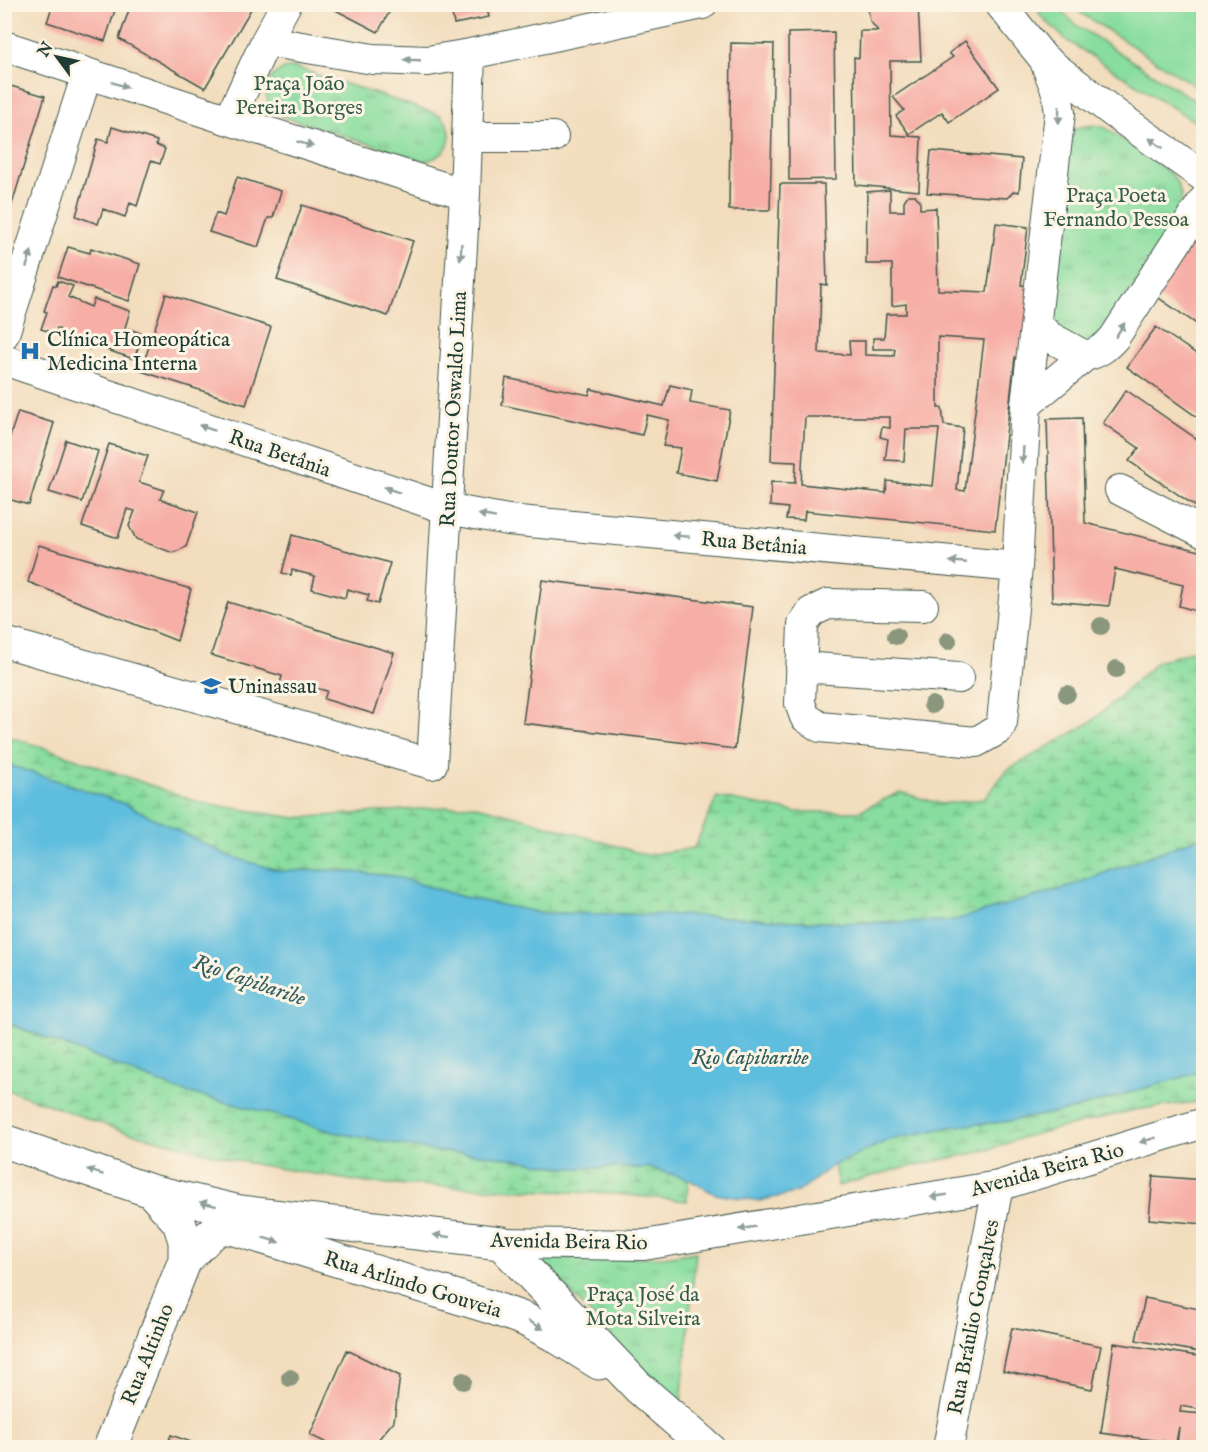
<svg xmlns="http://www.w3.org/2000/svg" width="1208" height="1452" font-family="'IM FELL English',serif">
<style>
.grass{fill:#88dd9f;stroke:#548d6a;stroke-width:1.5}
.wetland{fill:url(#wetland-marsh);stroke:#548d6a;stroke-width:1.5}
.park{fill:url(#park-tufts);stroke:#548d6a;stroke-width:1.5}
.water{fill:#5fbdde;stroke:#3f7d89;stroke-width:1.5}
.building{fill:#f6aea6;fill-rule:evenodd}
.lines{fill:none;stroke-linecap:round;stroke-linejoin:round}
.minor-casing{stroke:#3f5549;stroke-width:32}
.major-casing{stroke:#3f5549;stroke-width:35}
.minor{stroke:#fff;stroke-width:30}
.major{stroke:#fff;stroke-width:33}
.tree{fill:#8a977d}
.oneway{fill:#8f9e9a}
.labels{text-anchor:middle;stroke-width:6;stroke-linejoin:round;paint-order:stroke}
.park-label{font-size:21px;fill:#345d49;stroke:#fcf5e5}
.poi-label{font-size:21px;fill:#1f3d34;stroke:#fcf5e5;text-anchor:start}
.street-label{font-size:21px;fill:#1f3d34;stroke:#fcf5e5}
.water-label{font-size:22px;font-style:italic;fill:#2f5d5e;stroke:#fcf5e5}
</style>
<defs>
<pattern id="wetland-marsh" width="20" height="14" patternUnits="userSpaceOnUse" patternTransform="scale(1.5)"><rect width="20" height="14" fill="#88dd9f"/><path d="M1 5h8M5 5V1M11 12h8M15 12V8" fill="none" stroke="#6fb482"/></pattern>
<pattern id="park-tufts" width="24" height="20" patternUnits="userSpaceOnUse" patternTransform="scale(1.5)"><rect width="24" height="20" fill="#88dd9f"/><path d="M3 7l-1-3M5 7V3M7 7l1-3M15 17l-1-3M17 17v-4M19 17l1-3" fill="none" stroke="#6fb482"/></pattern>
</defs>
<rect width="100%" height="100%" fill="#fcf5e5"/>
<filter id="ink" filterUnits="userSpaceOnUse"><feTurbulence type="fractalNoise" baseFrequency=".0167" numOctaves="2"/><feDisplacementMap in="SourceGraphic" scale="12" xChannelSelector="R" yChannelSelector="G"/><feConvolveMatrix kernelMatrix="1 2 1 2 8 2 1 2 1" color-interpolation-filters="sRGB"/></filter>
<filter id="wash" filterUnits="userSpaceOnUse"><feTurbulence type="fractalNoise" baseFrequency=".008" numOctaves="4" result="noise"/><feDisplacementMap in="SourceGraphic" scale="24" xChannelSelector="R" yChannelSelector="G"/><feGaussianBlur stdDeviation="1.35" result="paint"/><feColorMatrix in="noise" values="0 0 0 0 0 0 0 0 0 0 0 0 0 0 0 0 0 1.4 0 .05"/><feComposite in="paint" operator="in"/></filter>
<g filter="url(#wash)">
<rect width="100%" height="100%" fill="#f2ddbd"/>
<path class="grass" d="M1036 5H1057L1060 9 1076 25 1203 106V127L1066 40 1041 16Z
M1072 5H1203V91L1071 7Z"/>
<path class="wetland" d="M1203 647V836L1062 889 951 921 835 923 686 915 540 913 463 897 393 876 330 870 280 871 229 856 125 804 43 776 5 764 4 735 54 751 201 803 296 818 473 805 520 817 646 855 694 848 717 797 795 812H857L900 792 941 804 984 799 1007 770 1091 722 1157 662Z
M4 1022 178 1090 265 1112 334 1132 433 1151 489 1155 567 1168H650L688 1179 687 1201 615 1194 367 1183 248 1163 119 1130 5 1089Z
M1203 1071V1101L1134 1110 1024 1137 988 1150 890 1171 838 1186 834 1165 889 1140 955 1126 1003 1122 1071 1110Z"/>
<path class="park" d="M294 67 440 115C459 132 449 158 424 161L281 116C256 100 264 69 294 67Z
M1094 125 1106 128 1172 175C1181 186 1183 198 1182 212L1096 348 1059 341 1045 310 1071 132 1080 127Z
M696 1252 681 1403 648 1375 538 1258 664 1257Z"/>
<path class="water" d="M5 764 43 776 125 804 229 856 280 871 330 870 393 876 463 897 540 913 686 915 835 923 951 921 1062 889 1203 836V1071L1071 1110 1003 1122 955 1126 889 1140 834 1165 798 1192 760 1201 715 1194 688 1179 650 1168H567L489 1155 433 1151 334 1132 265 1112 178 1090 5 1022Z"/>
<g id="blocks">
<path class="building" d="M53 4H117L105 41 47 22Z
M131 4H254L205 88 119 39Z
M324 4H394L378 32Z
M450 4H497V6L487 8 489 17 454 24Z
M867 4H918L921 61H890L891 135 921 137 919 191 856 185 854 57 859 58 860 31H878L870 21Z
M834 32 836 179 789 180 788 33Z
M965 41 999 88 949 122 942 112 909 134 896 116 904 110 893 97 953 57 949 53Z
M731 43 774 44 770 210H729Z
M4 84 45 96 5 227H4Z
M112 127 157 141 156 145 165 149 160 164 151 161 137 206 130 203 125 217 103 209 98 224 76 216 98 139 108 142Z
M931 151 1022 159 1019 192 1014 191 1007 198 927 193Z
M237 177 281 191 273 218H268L258 247 209 232 216 213 224 216Z
M780 184H824L827 285 821 284 819 353 850 355 849 341H865V355L894 356 895 349H873V338H884L886 314H906V304L892 306V264H866L867 192 890 190V211H904V201L908 195H915L920 201V209L936 208 938 290 987 292 996 223 1028 227 1021 285 1034 286 1025 357H1015L995 530 805 511 804 520 786 519 788 508 770 506 771 482 795 483 796 462 771 461ZM938 337 984 340 965 491 957 490 963 428 944 425 942 408H938ZM805 417H890V428L882 427 880 437 888 439 885 460 904 461 906 429H939L933 486 887 481 886 493 801 484Z
M302 205 413 241 388 316 277 280Z
M1204 224V329L1153 294Z
M68 247 90 253 91 248 140 264 129 301 58 277Z
M58 281 73 286 68 297 91 307 94 299 130 311 124 331 128 333 129 329 143 334 134 359 92 345 90 349 59 339 62 331 57 328 55 333 41 329 47 312 44 311 53 285 56 286Z
M166 294 271 327 246 405 141 371Z
M1156 327 1204 359V422L1127 367Z
M506 378 589 395 591 389 664 406 670 385 692 390 690 403 730 410 717 481 676 473 681 448 663 446 669 420 647 415 642 435 502 405Z
M1126 390 1204 444V512L1129 461 1139 448 1103 423Z
M18 412 54 423 29 505 4 498V454Z
M1082 418 1085 523 1204 552V605L1199 612 1179 606 1183 585 1115 569 1109 606 1052 601 1047 419Z
M66 440 98 451 82 502 49 492Z
M109 444 148 456 139 482 164 490 160 499 198 512 186 547 173 553 136 539 129 526 135 511 127 509 118 538 82 526Z
M292 535 390 563 378 604 367 601 369 595 347 589 345 598 312 589 315 576 292 570 291 575 282 573Z
M39 545 191 589 177 641 28 582Z
M542 580 753 607 735 749 523 723Z
M228 602 394 653 374 714 324 699 327 691 308 686 306 692 280 684 282 676 211 655Z
M1153 1176 1204 1180V1224L1149 1219Z
M1145 1298 1204 1310V1353L1136 1340Z
M1012 1328 1101 1346 1092 1389 1003 1371Z
M1114 1343 1204 1357V1410L1181 1406 1180 1412 1204 1414V1447L1177 1444 1179 1427 1176 1443 1101 1433Z
M347 1350 400 1376 394 1421 371 1448H337L310 1435Z
M171 1435 205 1447V1448H166Z"/>
</g>
</g>
<g filter="url(#ink)">
<use href="#blocks" fill-opacity="0" stroke="#3f5549" stroke-width="1.5"/>
<g class="lines">
<g class="minor-casing">
<path id="minor" d="M1000 4 1044 59 1114 113 1204 177
M266 41 373 59 428 61 470 54 702 4
M4 46 229 120 465 194
M229 120 266 41 286 4
M467 137H553
M1036 324 1050 337 1085 356
M4 334 87 74
M4 360 448 509 508 520 1017 567
M1026 405 1085 356C1098 353 1105 348 1114 338L1204 200
M1120 490 1204 533
M923 606 828 604 811 612 803 624 800 703 805 717 820 727 976 742 999 729 1002 722 1017 567 1026 405 1060 113 1057 92 1044 59
M4 642 432 764 465 194 470 54
M801 667 959 678
M501 1243 644 1245 998 1186 1204 1123
M948 1448 998 1186"/>
</g>
<g class="major-casing">
<path id="major" d="M4 1141 151 1191 240 1212 501 1243 638 1387 708 1448
M185 1260 208 1237 219 1228H232L490 1307 524 1319 554 1335 599 1363
M110 1448 185 1260V1241L179 1222 151 1191"/>
</g>
<use href="#minor" class="minor"/>
<use href="#major" class="major"/>
</g>
<g class="tree">
<circle cx="1101" cy="626" r="9"/>
<circle cx="896" cy="636" r="9"/>
<circle cx="948" cy="641" r="9"/>
<circle cx="1116" cy="669" r="9"/>
<circle cx="1067" cy="694" r="9"/>
<circle cx="932" cy="705" r="9"/>
<circle cx="290" cy="1378" r="9"/>
<circle cx="463" cy="1381" r="9"/>
</g>
<defs><path id="oneway-solid" d="M-6-.8H1V-3.2L6.5 0L1 3.2V.8H-6Z" transform="scale(1.5)"/></defs>
<g class="oneway">
<use href="#oneway-solid" transform="translate(412 60) rotate(-178)"/>
<use href="#oneway-solid" transform="translate(120 85) rotate(18)"/>
<use href="#oneway-solid" transform="translate(1059 115) rotate(91)"/>
<use href="#oneway-solid" transform="translate(1156 143) rotate(-145)"/>
<use href="#oneway-solid" transform="translate(305 144) rotate(17)"/>
<use href="#oneway-solid" transform="translate(461 252) rotate(93)"/>
<use href="#oneway-solid" transform="translate(29 259) rotate(-72)"/>
<use href="#oneway-solid" transform="translate(1120 330) rotate(-57)"/>
<use href="#oneway-solid" transform="translate(207 428) rotate(-161)"/>
<use href="#oneway-solid" transform="translate(1023 455) rotate(93)"/>
<use href="#oneway-solid" transform="translate(392 490) rotate(-161)"/>
<use href="#oneway-solid" transform="translate(487 516) rotate(-170)"/>
<use href="#oneway-solid" transform="translate(681 536) rotate(-175)"/>
<use href="#oneway-solid" transform="translate(958 562) rotate(-175)"/>
<use href="#oneway-solid" transform="translate(1148 1140) rotate(163)"/>
<use href="#oneway-solid" transform="translate(95 1172) rotate(-161)"/>
<use href="#oneway-solid" transform="translate(939 1196) rotate(171)"/>
<use href="#oneway-solid" transform="translate(208 1204) rotate(-166)"/>
<use href="#oneway-solid" transform="translate(747 1228) rotate(171)"/>
<use href="#oneway-solid" transform="translate(442 1236) rotate(-173)"/>
<use href="#oneway-solid" transform="translate(271 1240) rotate(17)"/>
<use href="#oneway-solid" transform="translate(536 1325) rotate(29)"/>
</g>
</g>
<defs>
<g id="hospital-bare" transform="scale(1.62)"><path d="M-5-5h3v3.5h4V-5h3V5h-3V1.5h-4V5h-3Z" fill="#1f6fb2" stroke="#fcf5e5" stroke-width="2.5" paint-order="stroke"/></g>
<g id="university-bare" transform="scale(1.62)"><path d="M0-5L7-2L0 1L-7-2ZM-4 1L0 2.5L4 1V4Q0 6-4 4Z" fill="#1f6fb2" stroke="#fcf5e5" stroke-width="2.5" paint-order="stroke"/></g>
</defs>
<g fill-rule="evenodd">
<use href="#hospital-bare" x="30" y="351"/>
<use href="#university-bare" x="211" y="686"/>
</g>
<g class="labels">
<g class="park-label">
<text x="299" y="90">Praça João<tspan x="299" dy="24">Pereira Borges</tspan></text>
<text x="1116" y="202">Praça Poeta<tspan x="1116" dy="24">Fernando Pessoa</tspan></text>
<text x="643" y="1301">Praça José da<tspan x="643" dy="24">Mota Silveira</tspan></text>
</g>
<g class="poi-label">
<text x="47" y="346">Clínica Homeopática<tspan x="47" dy="24">Medicina Interna</tspan></text>
<text x="228" y="693">Uninassau</text>
</g>
<g class="street-label">
<text transform="translate(453 409) rotate(-87)" y="7">Rua Doutor Oswaldo Lima</text>
<text transform="translate(280 453) rotate(19)" y="7">Rua Betânia</text>
<text transform="translate(754 543) rotate(5)" y="7">Rua Betânia</text>
<text transform="translate(1047 1169) rotate(-15)" y="7">Avenida Beira Rio</text>
<text transform="translate(569 1241) rotate(1)" y="7">Avenida Beira Rio</text>
<text transform="translate(413 1284) rotate(17)" y="7">Rua Arlindo Gouveia</text>
<text transform="translate(973 1317) rotate(-79)" y="7">Rua Bráulio Gonçalves</text>
<text transform="translate(147 1354) rotate(-68)" y="7">Rua Altinho</text>
</g>
<g class="water-label">
<text transform="translate(250 979) rotate(19)" y="8">Rio Capibaribe</text>
<text x="750" y="1064">Rio Capibaribe</text>
</g>
</g>
<rect width="1208" height="1452" fill="none" stroke="#fcf5e5" stroke-width="24"/>
<g transform="translate(57 57) rotate(303)" stroke="#fcf5e5" stroke-width="4.5" paint-order="stroke">
<path d="M0-4.5L10 22L0 15L-10 22Z" fill="#1f3d34"/>
<text y="-9" font-size="16" font-weight="bold" text-anchor="middle" fill="#1f3d34">N</text>
</g>
</svg>
